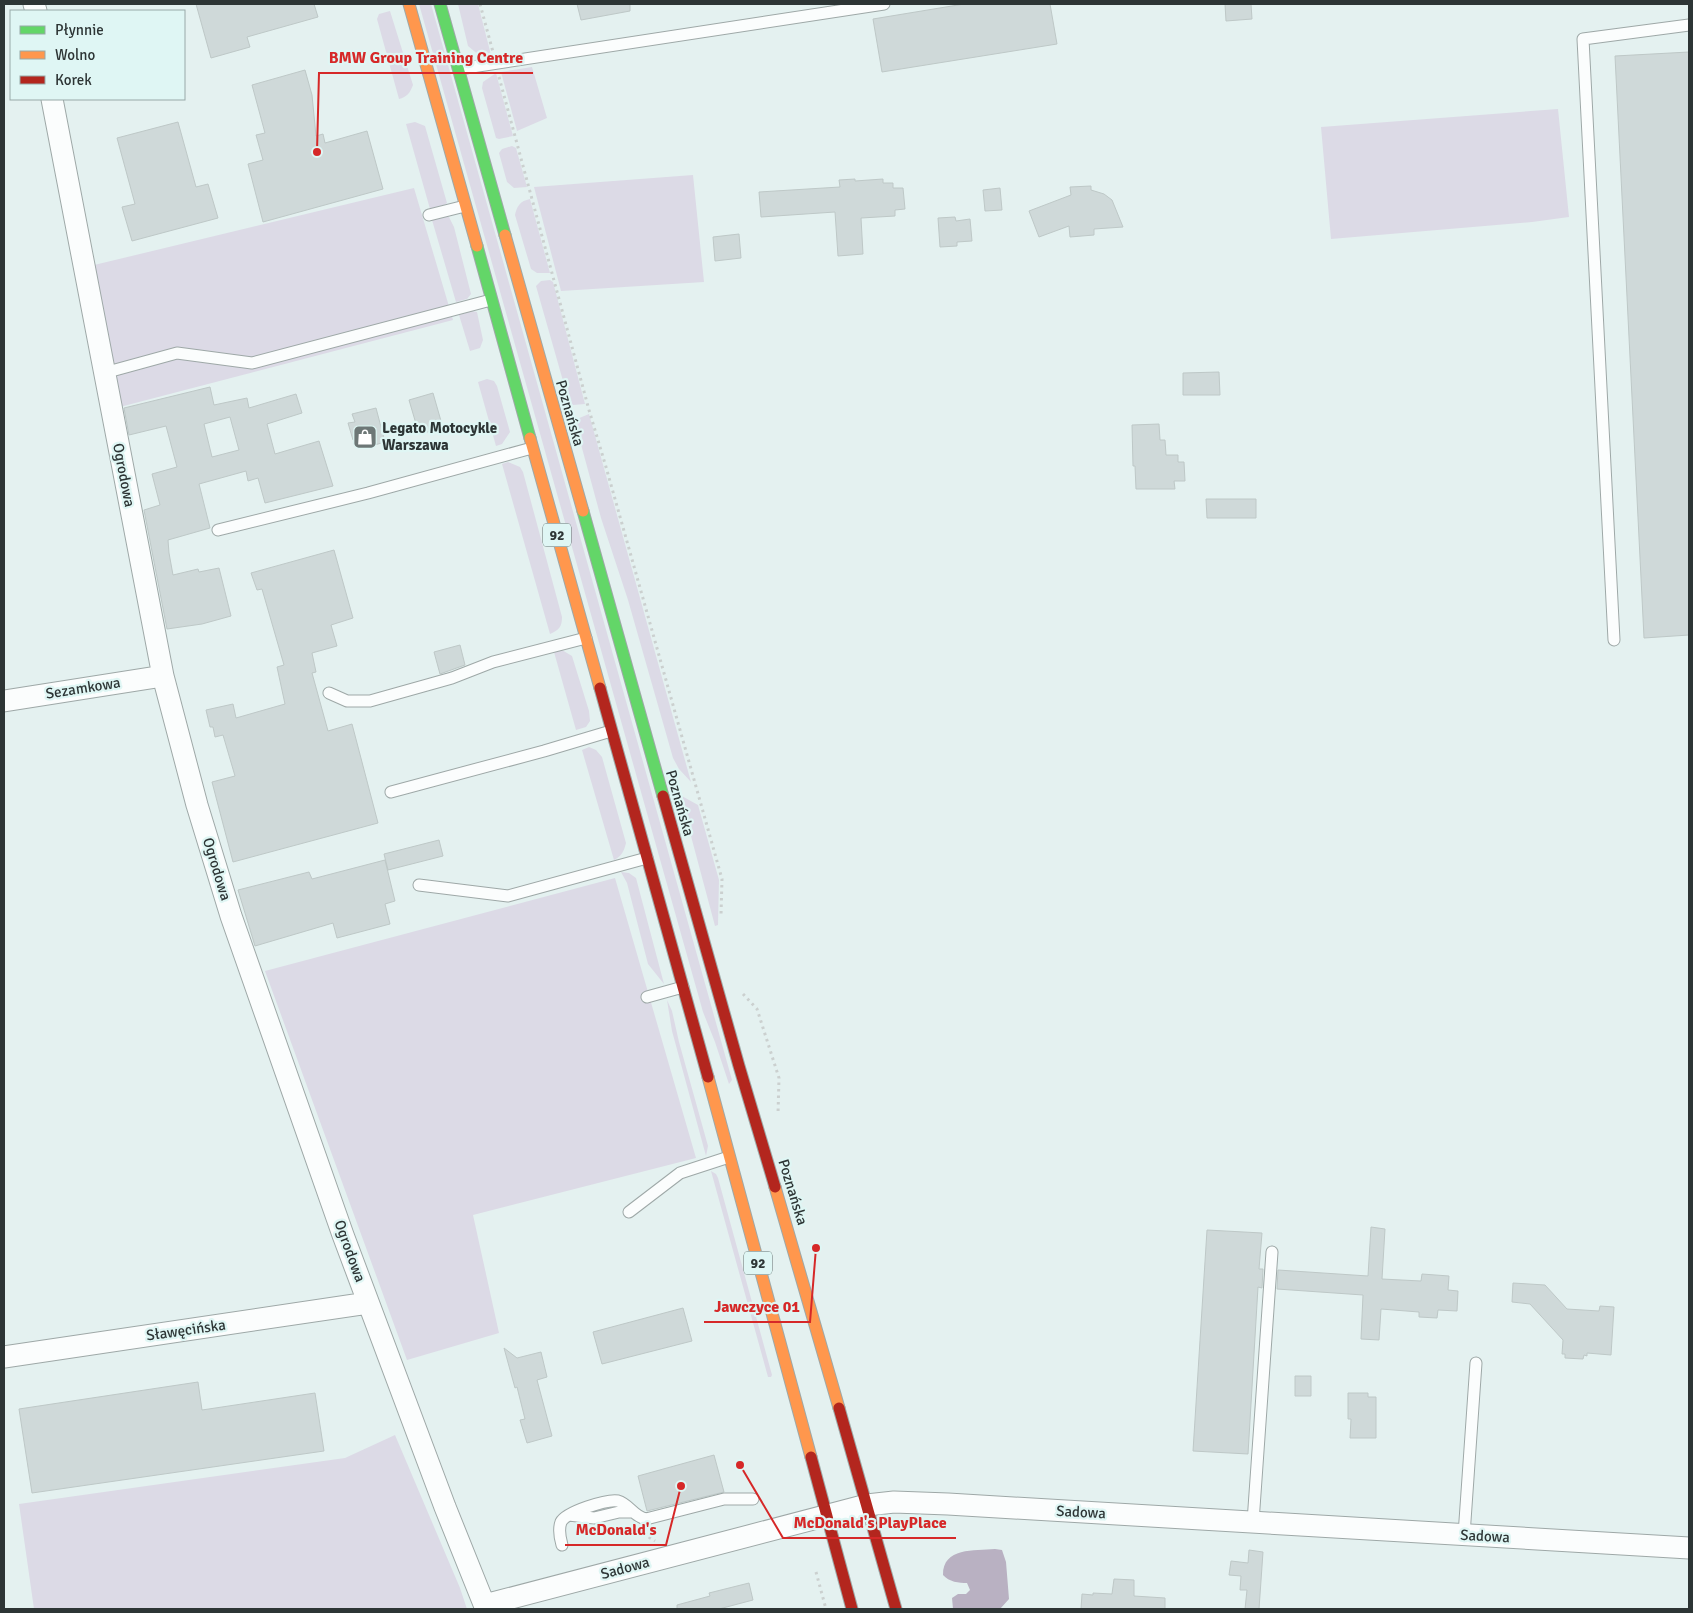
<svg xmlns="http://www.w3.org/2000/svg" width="1693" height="1613" font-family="Signika,sans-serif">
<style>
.green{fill:#dcdae6}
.water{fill:#b9b1c2}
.building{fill:#cfd9d9;stroke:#bec8c7;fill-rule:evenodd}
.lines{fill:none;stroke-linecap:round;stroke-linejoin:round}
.lane-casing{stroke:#9ea8a7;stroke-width:13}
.street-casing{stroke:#9ea8a7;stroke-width:23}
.fast-casing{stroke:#9ea8a7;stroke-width:13}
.slow-casing{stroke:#9ea8a7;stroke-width:13}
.jam-casing{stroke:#9ea8a7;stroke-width:13}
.path{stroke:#cbd0cf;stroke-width:3;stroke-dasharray:2.5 4;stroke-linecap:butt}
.lane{stroke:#fbfdfd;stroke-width:11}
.street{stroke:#fbfdfd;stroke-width:21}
.fast{stroke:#63d668;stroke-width:11}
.slow{stroke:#ff974d;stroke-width:11}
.jam{stroke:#b3261e;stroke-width:11}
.labels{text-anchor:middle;stroke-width:4.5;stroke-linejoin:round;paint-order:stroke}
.shield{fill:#dff6f4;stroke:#626f6e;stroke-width:1}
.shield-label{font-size:14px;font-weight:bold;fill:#2d3535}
.street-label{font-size:15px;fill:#2d3535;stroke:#dff6f4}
.poi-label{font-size:15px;font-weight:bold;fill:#2d3535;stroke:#dff6f4;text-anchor:start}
.leader{fill:none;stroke:#d62828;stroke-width:2}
.callout-dot{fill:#d62828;stroke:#dff6f4;stroke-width:2}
.callout-label{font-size:16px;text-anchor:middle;font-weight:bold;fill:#d62828;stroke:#dff6f4;stroke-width:4.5;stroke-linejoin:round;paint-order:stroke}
</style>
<rect width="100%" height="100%" fill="#e4f1f0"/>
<path class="green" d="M419 4H431L732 1080 729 1084 715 1042 703 1012Z
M458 4H478L491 55 480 56 468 46Z
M390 11 413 85C410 93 407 97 399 99L377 19 379 14Z
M532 67 547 118 517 131 501 72Z
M496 73 513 136 499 139 496 138 482 88 483 82Z
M1558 109 1569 217 1532 222 1331 239 1321 127Z
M415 122 425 126 447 203 444 205 430 209 406 124Z
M512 146 516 148 527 187 514 188 507 182 499 153 502 149Z
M693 175 704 282 561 291 534 187Z
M414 188 453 320 116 408 90 266Z
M530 199 550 273H537L531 269 515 215C517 206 520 201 530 199Z
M446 216 449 217 454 227 471 294 467 299 456 302 432 220Z
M550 280 553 282 585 404 573 405 569 402 536 286 541 281Z
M472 311 477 312 483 340 480 348 470 351 459 315Z
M487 379 494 381 497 386 510 432 502 444 496 446 478 382Z
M589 414 691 782 679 769 673 758 628 600 601 518 576 426 577 419Z
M508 462 520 467 523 472 562 617C562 627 559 630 550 634L502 464Z
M562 650 572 656 589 711 590 721 586 727 576 730 554 652Z
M589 747 596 750 602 757 626 843C624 851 622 856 614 860L582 750Z
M680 795 698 805 719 880 718 925 715 926Z
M621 872 629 873 636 878 664 984 648 964 627 883Z
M615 878 696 1158 473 1215 499 1333 407 1360 265 971Z
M667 1000 672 1011 679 1042 708 1146 706 1156 672 1031Z
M711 1171 716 1174 718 1178 772 1375 771 1377H768Z
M395 1435 460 1588 467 1609H34L19 1504 345 1458Z"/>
<path class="water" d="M995 1549 1002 1550 1006 1562 1009 1599 1000 1609H953L952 1598 958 1594H966L970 1590 967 1583C959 1583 949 1582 943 1575 943 1547 974 1551 995 1549Z"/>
<path class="building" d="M196 4H314L318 17 247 37 250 47 211 58Z
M577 4H630V11L581 20Z
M964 4H1050L1057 44 882 72 873 19Z
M1225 4H1251L1252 19 1226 21Z
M1689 52V635L1644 638 1615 56Z
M305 70 312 95 316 136 323 134 325 143 367 131 383 189 263 222 248 164 263 160 256 135 265 133 252 85Z
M178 122 196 187 208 184 218 218 132 241 122 207 135 204 117 138Z
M855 179V181L883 179V183H893V188H903L905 209 895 210V216L861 218 863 254 838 256 835 212 761 217 759 192 840 187 839 180Z
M1091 186V190L1104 194 1112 200 1123 227 1094 229V235L1070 237 1069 226 1039 237 1029 211 1071 195 1070 187Z
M1000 188 1002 210 985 211 983 190Z
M955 217 956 221 970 219 972 241 957 242V246L940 247 938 218Z
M739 234 741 258 715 261 713 237Z
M1219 372 1220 395H1183V373Z
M210 387 214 405 247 398 249 408 296 394 302 413 267 424 275 454 319 441 333 486 265 503 258 478 248 481 246 471 199 484 210 528 168 540 169 553 173 575 198 569 199 572 219 568 231 616 202 624 167 629 144 510 160 505 152 474 177 467 166 426 129 435 124 408ZM230 417 239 450 212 457 204 424Z
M433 393 443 428 419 434 409 400Z
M376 408 385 442 371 446 369 436 353 440 348 423 355 422 352 414Z
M1159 424 1160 440H1165L1166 455H1178V462H1184L1185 481H1174L1175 489H1136L1135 466H1133L1132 425Z
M1206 499H1256V518H1207Z
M334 550 353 618 331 625 337 646 312 653 316 672 312 673 328 731 352 724 378 823 233 862 212 782 235 776 223 735 215 737 213 727H210L206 710 233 704 236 718 285 704 277 667 284 665 262 589 257 590 251 573Z
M460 645 465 665 440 674 434 652Z
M439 840 443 856 388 870 384 854Z
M385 860 395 901 385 904 390 924 337 938 333 923 255 946 238 890 309 872 312 879Z
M1371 1227 1385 1229 1382 1279 1421 1281 1422 1274 1449 1276 1448 1290 1458 1291 1457 1311 1438 1310 1437 1318 1419 1317V1312L1381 1309 1379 1340 1361 1339 1363 1295 1277 1289 1278 1270 1368 1276Z
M1207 1230 1262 1233 1259 1269H1263L1262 1288 1258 1287 1248 1454 1193 1451Z
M1513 1283 1545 1285 1567 1309 1599 1311 1600 1306 1614 1307 1611 1355 1587 1353V1356L1584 1355 1583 1359 1565 1358V1354H1562L1563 1340 1530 1304 1512 1302Z
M683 1308 692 1341 602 1364 593 1332Z
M504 1348 517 1358 541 1352 547 1377 537 1380 552 1436 527 1443 520 1420 525 1419 517 1387 515 1388Z
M1295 1376H1311V1396H1295Z
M198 1382 202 1410 315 1393 324 1451 32 1493 19 1409Z
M1348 1393H1368V1397H1376V1438H1350L1351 1419H1348Z
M714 1455 724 1492 647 1511 638 1476Z
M1249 1550 1263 1552 1259 1609H1245L1247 1590H1240L1241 1576 1229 1575 1231 1561 1248 1563Z
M1114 1579 1134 1580V1596L1165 1598V1609H1081L1082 1594 1093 1595V1593L1112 1594Z
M749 1583 753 1600 719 1609H677V1605L710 1596 709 1593Z"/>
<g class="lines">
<g class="lane-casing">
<path id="lane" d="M459 69 884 4
M429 215 465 206
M104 373 177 353 252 363 491 300
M218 530 368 493 532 448
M1614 640 1583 39 1689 25
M329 693 347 701H370L452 678 493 662 586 638
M391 792 544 751 611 731
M419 885 508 896 647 858
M647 997 683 987
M629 1212 680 1173 729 1157
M569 1515 594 1518 619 1512H632
M1253 1522 1272 1252
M1464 1535 1476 1363
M562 1545C560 1538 558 1530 561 1522 566 1512 607 1499 618 1501 629 1504 634 1517 646 1519L724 1499H753"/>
</g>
<g class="street-casing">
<path id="street" d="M34 4 36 11
M52 99 163 676 197 805 231 916 343 1235 445 1507 486 1609
M4 701 163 676
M4 1357 368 1303
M485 1605 867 1505 894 1502 948 1504 1689 1548"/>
</g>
<g class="fast-casing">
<path id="fast" d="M440 4 505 235
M477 246 530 438
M583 511 663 796"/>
</g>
<g class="slow-casing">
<path id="slow" d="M409 4 477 246
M505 235 583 511
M530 438 600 688
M708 1077 811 1457
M775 1187 839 1408"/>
</g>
<g class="jam-casing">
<path id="jam" d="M600 688 708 1077
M663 796 739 1066 775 1187
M839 1408 896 1609
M811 1457 852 1609"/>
</g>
<path class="path" d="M480 4 493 52
M499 77 589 410 606 467 722 879 721 915
M743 994 757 1009 779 1078 778 1114
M645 1532 647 1536 655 1541
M816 1572 826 1609"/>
<use href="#lane" class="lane"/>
<use href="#street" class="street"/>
<use href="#fast" class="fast"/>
<use href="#slow" class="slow"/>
<use href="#jam" class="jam"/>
</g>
<defs>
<g id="shop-square" transform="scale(1.25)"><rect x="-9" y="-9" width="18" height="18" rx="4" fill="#6d7776" stroke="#dff6f4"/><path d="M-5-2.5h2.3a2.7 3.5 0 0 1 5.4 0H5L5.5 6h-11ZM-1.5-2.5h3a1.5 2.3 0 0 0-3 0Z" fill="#fff"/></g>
</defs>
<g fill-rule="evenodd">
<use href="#shop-square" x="365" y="437"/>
</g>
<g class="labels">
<g class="shield">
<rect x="543" y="523.5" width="28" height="23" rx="4"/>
<rect x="744" y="1251.5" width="28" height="23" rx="4"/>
</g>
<g class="shield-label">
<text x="557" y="540">92</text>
<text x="758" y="1268">92</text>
</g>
<g class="street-label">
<text transform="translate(570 413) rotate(74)" y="5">Poznańska</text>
<text transform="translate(124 475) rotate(79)" y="5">Ogrodowa</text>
<text transform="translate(83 688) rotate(-9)" y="5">Sezamkowa</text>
<text transform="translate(680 803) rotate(74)" y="5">Poznańska</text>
<text transform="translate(217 869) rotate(73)" y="5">Ogrodowa</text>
<text transform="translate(793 1192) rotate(73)" y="5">Poznańska</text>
<text transform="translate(350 1251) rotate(70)" y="5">Ogrodowa</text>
<text transform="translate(186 1330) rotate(-8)" y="5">Sławęcińska</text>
<text transform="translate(1081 1512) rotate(3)" y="5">Sadowa</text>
<text transform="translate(1485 1536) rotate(3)" y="5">Sadowa</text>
<text transform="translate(625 1568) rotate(-15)" y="5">Sadowa</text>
</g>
<g class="poi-label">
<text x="382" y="433">Legato Motocykle<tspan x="382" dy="17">Warszawa</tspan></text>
</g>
</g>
<path class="leader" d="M317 152L319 73H533M816 1248L810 1322H704M740 1465L783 1538H956M681 1486L666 1545H565"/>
<g class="callout-dot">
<circle cx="317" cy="152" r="5"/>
<circle cx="816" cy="1248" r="5"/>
<circle cx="740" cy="1465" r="5"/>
<circle cx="681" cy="1486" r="5"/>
</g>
<g class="callout-label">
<text x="426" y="63">BMW Group Training Centre</text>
<text x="757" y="1312">Jawczyce 01</text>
<text x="870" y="1528">McDonald's PlayPlace</text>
<text x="616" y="1535">McDonald's</text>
</g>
<rect width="1693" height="1613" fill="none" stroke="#2d3535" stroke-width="10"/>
<rect x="10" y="10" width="175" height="90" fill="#dff6f4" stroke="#98a9a8"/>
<rect x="20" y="26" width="25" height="8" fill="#63d668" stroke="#98a9a8"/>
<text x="55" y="35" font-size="15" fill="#2d3535">Płynnie</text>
<rect x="20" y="51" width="25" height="8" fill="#ff974d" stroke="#98a9a8"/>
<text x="55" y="60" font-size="15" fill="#2d3535">Wolno</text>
<rect x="20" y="76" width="25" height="8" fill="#b3261e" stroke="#98a9a8"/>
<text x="55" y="85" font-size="15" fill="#2d3535">Korek</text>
</svg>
